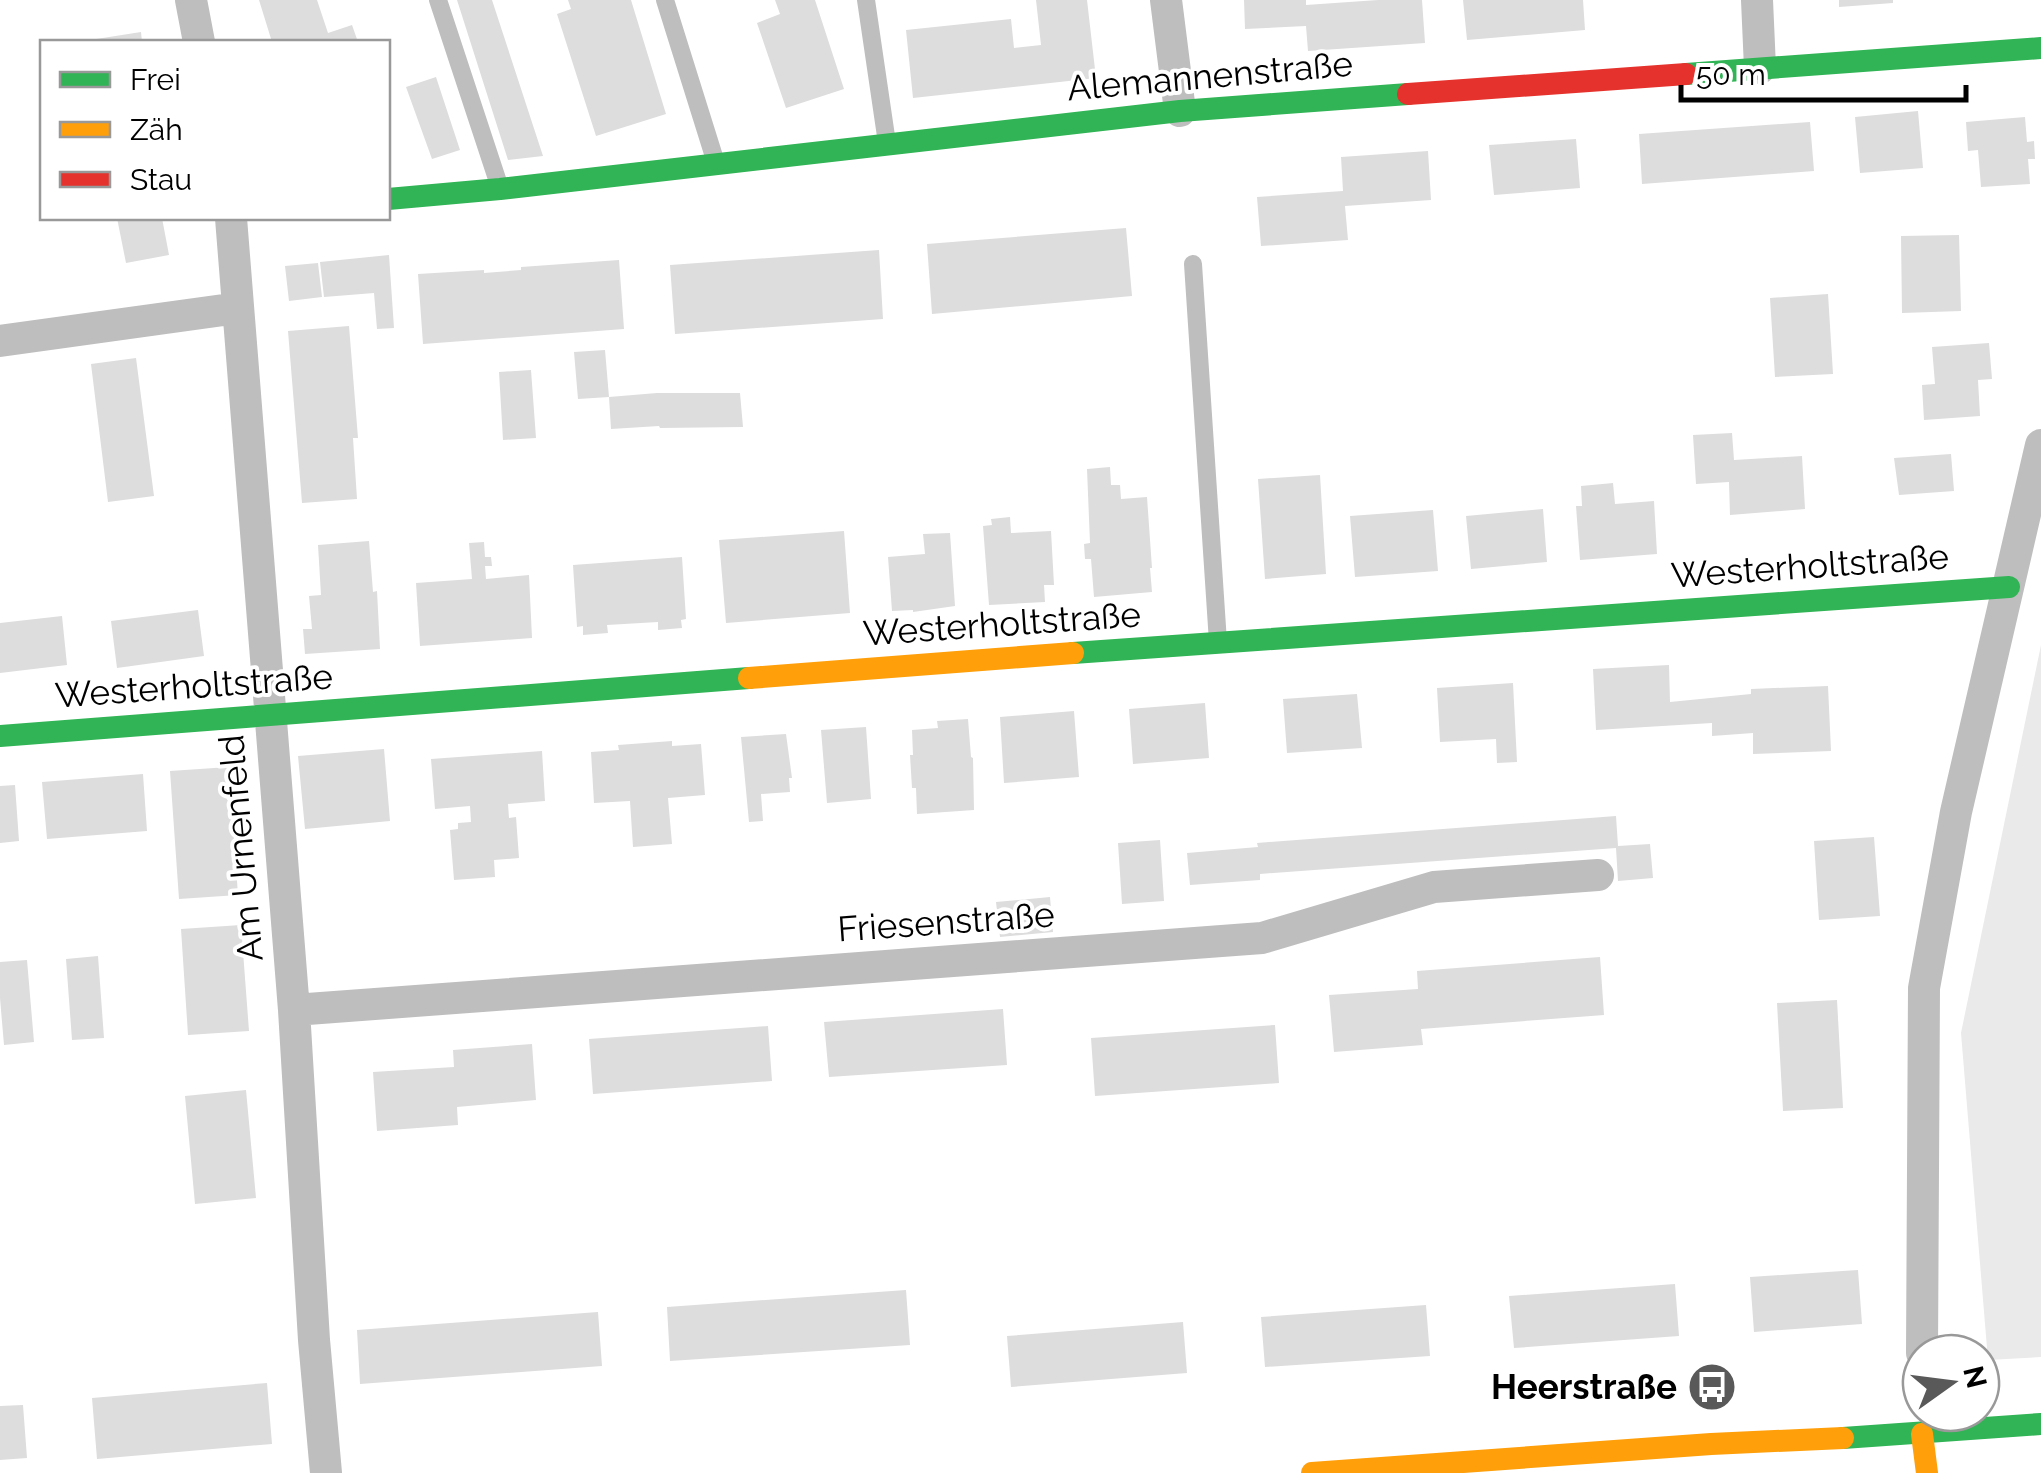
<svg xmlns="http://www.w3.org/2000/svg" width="2041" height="1473" font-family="Raleway,sans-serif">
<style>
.green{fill:#eaeaea}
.building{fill:#ddd}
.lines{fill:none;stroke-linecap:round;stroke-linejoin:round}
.lane{stroke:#bebebe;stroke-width:18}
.street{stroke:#bebebe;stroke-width:32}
.fast{stroke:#30b455;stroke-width:22}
.slow{stroke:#ff9f0a;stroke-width:22}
.jam{stroke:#e5322d;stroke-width:22}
.labels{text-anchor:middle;stroke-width:8;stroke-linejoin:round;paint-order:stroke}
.street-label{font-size:35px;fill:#000;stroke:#fff}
.poi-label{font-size:35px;font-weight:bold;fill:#000;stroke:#fff;text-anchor:end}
</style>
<rect width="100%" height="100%" fill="#fff"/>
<path class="green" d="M2041 645V1357L1988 1360 1961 1033Z"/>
<path class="building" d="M259 0H317L328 33 352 25 358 42H272Z
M457 0H492L543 156 508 160Z
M568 0H631L666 114 596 136 557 14 571 9Z
M775 0H815L844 89 786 108 757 23 780 14Z
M1036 0H1087L1096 78 913 98 906 30 1011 19 1014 48 1041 45Z
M1244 0H1306V5L1378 0H1422L1425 43 1308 51 1306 26 1245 29Z
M1463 0H1583L1585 30 1467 40Z
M1839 0H1893V3L1839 7Z
M141 32 142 42H91L90 40Z
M436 77 460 150 432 159 406 87Z
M1918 111 1923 168 1860 173 1855 117Z
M2025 117 2027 142 2034 141 2035 159H2028L2030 184 1981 187 1978 150 1968 151 1966 122Z
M1810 122 1814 171 1642 184 1639 134Z
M1576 139 1580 188 1494 195 1489 145Z
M1428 151 1431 200 1345 206 1348 240 1261 246 1257 197 1343 191 1341 157Z
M117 218H162L169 255 126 263Z
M1126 228 1132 296 932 314 927 244Z
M1959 235 1961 311 1902 313 1901 236Z
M879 250 883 319 675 334 670 265Z
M389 255 394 328 377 329 374 293 324 297 320 262Z
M619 260 624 329 423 344 418 274 484 270V273L521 270V267Z
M318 263 322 297 289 301 285 266Z
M1828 294 1833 374 1775 377 1770 298Z
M349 326 358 438H353L357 499 302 503 288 331Z
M1989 343 1992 379 1978 380 1980 416 1924 420 1922 385 1935 384 1932 347Z
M605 350 609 397 578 399 574 352Z
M136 358 154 496 108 502 91 364Z
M531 370 536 438 503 440 499 372Z
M657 393H740L743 427 660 428 659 426 611 429 609 397Z
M1732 433 1734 460 1802 456 1805 509 1730 515 1729 482 1696 484 1693 435Z
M1951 454 1954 491 1899 495 1894 458Z
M1110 467 1111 485H1120L1121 499 1147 497 1152 568H1150L1152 592 1094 597 1091 559H1085L1084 544 1090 543 1087 469Z
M1320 475 1326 574 1265 579 1258 479Z
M1613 483 1615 504 1654 501 1657 554 1580 560 1576 506H1582L1581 486Z
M1543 509 1547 562 1471 569 1466 516Z
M1433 510 1438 571 1355 577 1350 516Z
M1010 517 1011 533 1051 531 1054 585H1044L1045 602 989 605 983 526 992 525 991 519Z
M844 531 850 613 726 623 719 540Z
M950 533 955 606 913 612V610L892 611 888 557 925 554 923 534Z
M369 541 373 592 377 591 380 649 305 654 303 629H312L309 596 321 595 318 545Z
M484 542 485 557H491L492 566H485L486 579 529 575 532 638 420 646 416 583 472 579 469 543Z
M682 557 686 619 681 620 682 628 658 630V622L607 625 608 633 583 635V626L577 627 573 565Z
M198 610 204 656 117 668 111 621Z
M62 616 67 665 0 673V623Z
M1669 665 1670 702 1751 694V689L1828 686 1831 751 1753 754V733L1712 736V723L1596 730 1593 669Z
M1513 683 1517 762 1497 763 1496 739 1440 742 1437 688Z
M1357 694 1362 748 1287 753 1283 699Z
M1205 703 1209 758 1133 764 1129 709Z
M1074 711 1079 777 1004 783 1000 717Z
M968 719 971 757 973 758 974 810 917 814 916 788H912L910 755H913L912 730 938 728 937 721Z
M866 727 871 799 827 803 821 730Z
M786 734 792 778H789L790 792 761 794 763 821 749 822 741 737Z
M672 741V746L701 744 705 795 668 798 672 844 633 847 630 801 594 803 591 752 619 750 618 745Z
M384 749 390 821 305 829 298 756Z
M542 751 545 801 508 804 509 818 516 817 519 858 494 860 495 877 454 880 450 830 458 829V823L471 822 470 806 435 809 431 759Z
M229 767 238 895 179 899 170 771Z
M143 774 147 831 47 839 42 782Z
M15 785 19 841 0 843V786Z
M1616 816 1618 846 1650 844 1653 878 1618 881 1616 848 1260 874V880L1190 885 1187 853 1258 847 1257 843Z
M1874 837 1880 916 1819 920 1814 841Z
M1160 840 1164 901 1122 904 1118 843Z
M1050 897 1053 932 1000 937 996 902Z
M241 925 249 1031 188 1035 181 929Z
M98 956 104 1038 72 1040 66 959Z
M1600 957 1604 1015 1421 1029 1423 1045 1334 1052 1329 995 1418 989 1417 971Z
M27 960 34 1042 4 1045 0 998V962Z
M1837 1000 1843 1108 1783 1111 1777 1003Z
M1003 1009 1007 1065 829 1077 824 1022Z
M1275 1025 1279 1083 1095 1096 1091 1038Z
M768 1026 772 1081 593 1094 589 1039Z
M532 1044 536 1100 457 1107 458 1125 377 1131 373 1072 454 1067 453 1050Z
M246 1090 256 1198 195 1204 185 1096Z
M1858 1270 1862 1324 1754 1332 1750 1277Z
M1675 1284 1679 1336 1514 1348 1509 1296Z
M906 1290 910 1345 670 1361 667 1307Z
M1426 1305 1430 1356 1265 1367 1261 1317Z
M598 1312 602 1366 360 1384 357 1330Z
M1183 1322 1187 1373 1011 1387 1007 1336Z
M267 1383 272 1444 97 1459 92 1398Z
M23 1405 27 1458 0 1460V1406Z"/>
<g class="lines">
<path class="lane" d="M438 0 500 188
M665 0 716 163
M866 0 887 143
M1193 264 1218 642"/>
<path class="street" d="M191 0 199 42
M1166 0 1180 111
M1757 0 1760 68
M231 218 294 1010 314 1340 326 1473
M0 341 238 308
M294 1010 1262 938 1434 887 1598 875
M1922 1353 1924 988 1956 812 2041 445"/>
<path class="fast" d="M1686 74 2041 48
M388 199 500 189 1180 111 1408 94
M1073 653 2009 587
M0 736 749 678
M1843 1438 2041 1424"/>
<path class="slow" d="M749 678 1073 653
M1922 1434 1927 1473
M1312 1473 1711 1444 1843 1438"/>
<path class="jam" d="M1408 94 1686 74"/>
</g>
<defs>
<g id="bus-disc" transform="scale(2.5)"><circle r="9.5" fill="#595959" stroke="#fff"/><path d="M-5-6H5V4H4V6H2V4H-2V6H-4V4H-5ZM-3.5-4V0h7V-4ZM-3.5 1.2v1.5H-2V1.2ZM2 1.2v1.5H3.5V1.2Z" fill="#fff"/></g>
</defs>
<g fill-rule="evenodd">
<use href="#bus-disc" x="1712" y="1387"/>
</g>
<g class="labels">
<g class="street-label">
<text transform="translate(1210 76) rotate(-5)" y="12">Alemannenstraße</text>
<text transform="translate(1810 566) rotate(-4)" y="12">Westerholtstraße</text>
<text transform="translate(1002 624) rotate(-4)" y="12">Westerholtstraße</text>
<text transform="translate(194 686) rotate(-4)" y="12">Westerholtstraße</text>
<text transform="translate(241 848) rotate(-95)" y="12">Am Urnenfeld</text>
<text transform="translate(946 922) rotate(-4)" y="12">Friesenstraße</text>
</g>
<g class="poi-label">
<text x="1677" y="1399">Heerstraße</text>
</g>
</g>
<rect x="40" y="40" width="350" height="180" fill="#ffffff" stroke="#999999" stroke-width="2.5"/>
<rect x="60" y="72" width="50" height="15" fill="#30b455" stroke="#999999" stroke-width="2.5"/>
<text x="130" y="90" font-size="30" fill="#000000">Frei</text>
<rect x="60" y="122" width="50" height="15" fill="#ff9f0a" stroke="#999999" stroke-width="2.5"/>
<text x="130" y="140" font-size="30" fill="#000000">Zäh</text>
<rect x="60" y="172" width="50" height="15" fill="#e5322d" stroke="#999999" stroke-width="2.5"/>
<text x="130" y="190" font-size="30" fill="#000000">Stau</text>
<g transform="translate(1951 1383) rotate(76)"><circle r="48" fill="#ffffff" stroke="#999999" stroke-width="2.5"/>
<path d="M0-8L18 38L0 25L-18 38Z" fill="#595959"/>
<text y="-15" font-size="28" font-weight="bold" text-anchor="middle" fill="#000000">N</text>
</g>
<path d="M1681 85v15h285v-15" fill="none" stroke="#000000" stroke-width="5"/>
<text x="1696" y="85" font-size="30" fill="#000000" stroke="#ffffff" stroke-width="8" paint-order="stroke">50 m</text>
</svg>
